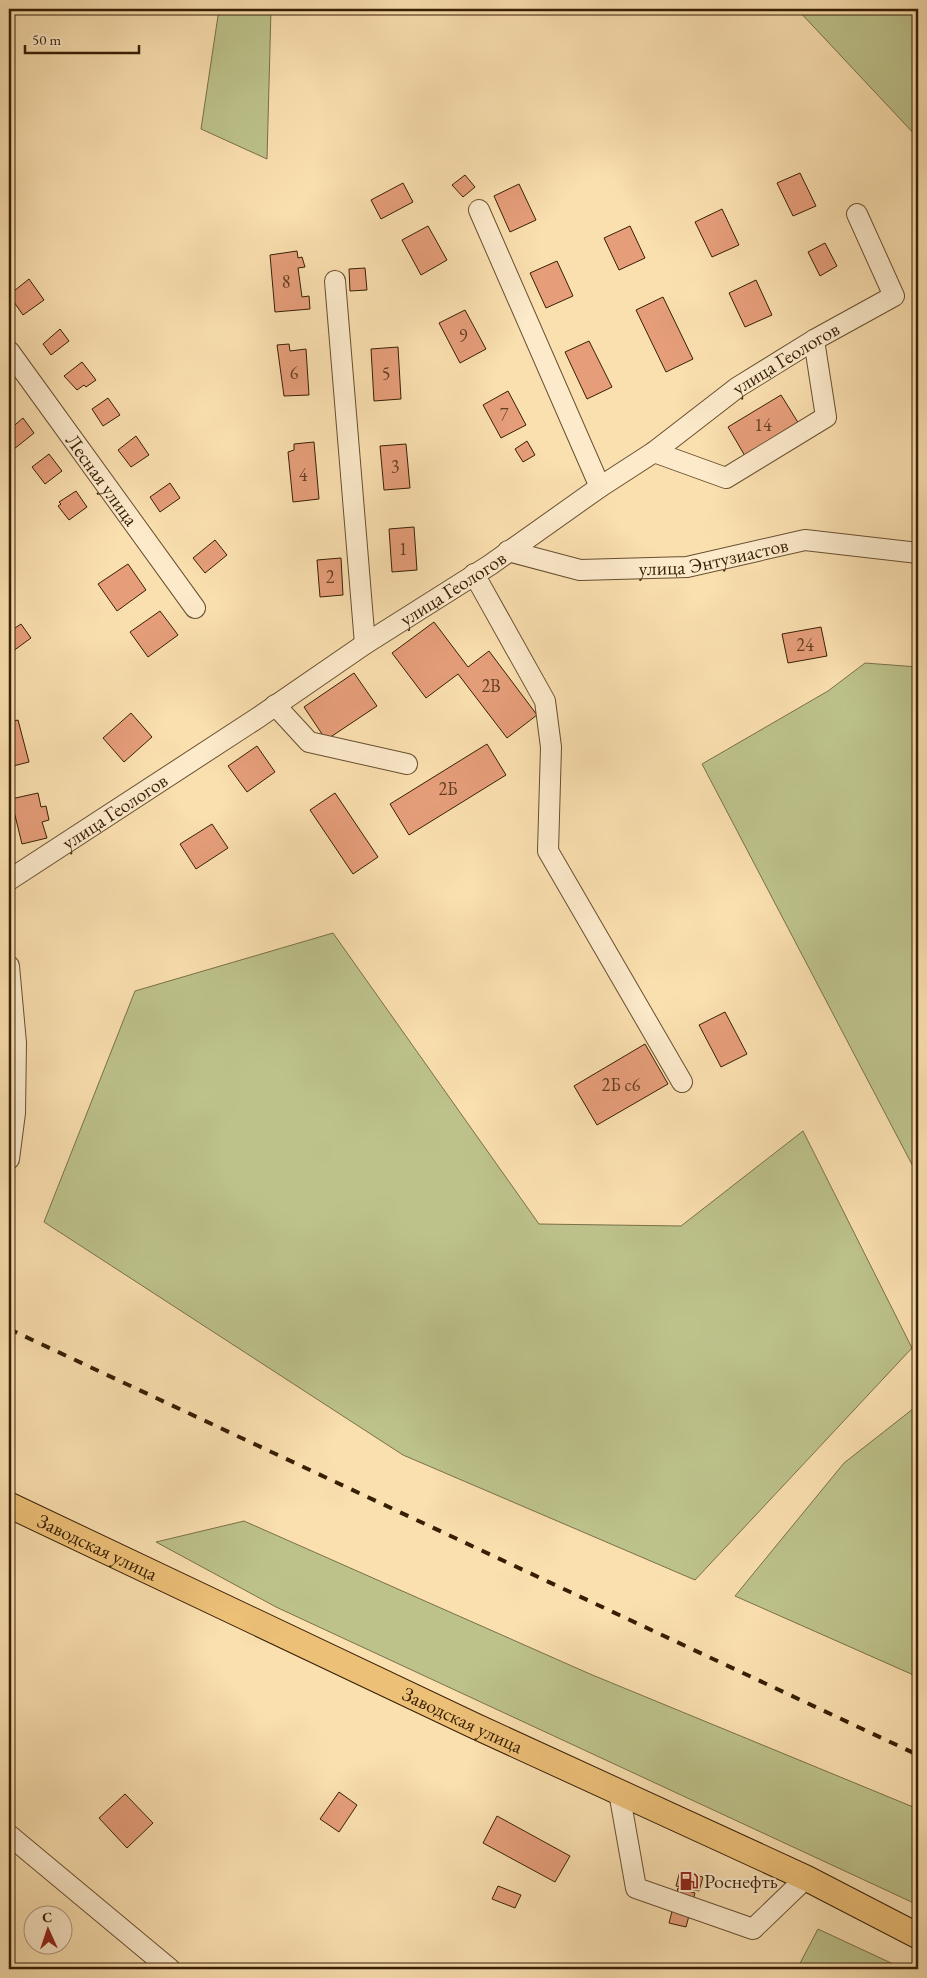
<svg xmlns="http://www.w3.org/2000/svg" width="927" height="1978" font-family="'EB Garamond',serif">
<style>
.green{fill:#bdc28b;stroke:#7a7048}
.building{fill:#e69e7a;stroke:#371f05}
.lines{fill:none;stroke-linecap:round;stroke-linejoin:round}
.minor-casing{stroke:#684f30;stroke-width:22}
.major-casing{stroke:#371f05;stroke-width:27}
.minor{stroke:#fceacb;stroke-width:20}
.major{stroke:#edc078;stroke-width:25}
.rail{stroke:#371f05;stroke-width:4;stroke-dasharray:9 9;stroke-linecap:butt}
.labels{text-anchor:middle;stroke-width:4.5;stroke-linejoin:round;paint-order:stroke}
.number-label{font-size:18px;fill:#633f22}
.street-label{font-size:20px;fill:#371f05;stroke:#fceacb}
.poi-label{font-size:20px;fill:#371f05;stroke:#fceacb;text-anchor:start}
</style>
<rect width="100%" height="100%" fill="#fadfaf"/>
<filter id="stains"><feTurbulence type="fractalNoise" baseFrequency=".004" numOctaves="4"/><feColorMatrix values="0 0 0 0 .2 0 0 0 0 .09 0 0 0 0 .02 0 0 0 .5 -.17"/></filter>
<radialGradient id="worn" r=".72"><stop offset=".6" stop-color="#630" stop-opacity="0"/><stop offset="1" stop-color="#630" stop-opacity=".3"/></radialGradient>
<path class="green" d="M219 9H271L267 159 201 129Z
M797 9H918V138Z
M865 663 918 667V1176L702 764 828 691Z
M333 933 539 1224 681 1226 803 1131 912 1348 695 1580 403 1455 44 1222 135 991Z
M918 1405V1677L735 1596 844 1463Z
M244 1521 590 1674 918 1809V1905L276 1607 156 1542Z
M818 1929 904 1969H797Z"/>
<path class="building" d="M800 173 816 206 793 216 777 183Z
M465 175 475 187 463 197 452 185Z
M403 183 413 202 381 219 371 200Z
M519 184 536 220 510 232 494 196Z
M722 209 739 245 712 257 695 222Z
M428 226 447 260 421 275 402 240Z
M630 226 645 258 619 270 604 238Z
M825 243 837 266 820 276 808 252Z
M297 251 298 258 302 257 305 267 298 268 302 297 309 296 310 309 275 312 270 255Z
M557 261 573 296 546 308 530 273Z
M365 268 367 290 350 291 349 269Z
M29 279 44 300 23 315 9 295Z
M756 280 772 315 745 327 729 293Z
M663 297 693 359 666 372 636 310Z
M465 310 486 349 460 363 439 323Z
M60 329 69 341 51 355 43 344Z
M589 341 612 387 587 399 565 352Z
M289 344 290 351 306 349 309 395 284 396 277 345Z
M398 347 401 399 374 401 371 349Z
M82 362 96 380 86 387 84 385 77 390 64 376Z
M508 391 526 425 501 438 483 405Z
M781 395 799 424 745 456 728 427Z
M108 398 120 415 103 426 92 409Z
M23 418 34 433 14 449 9 443V430Z
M136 436 149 455 131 467 118 450Z
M527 441 535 455 523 462 515 449Z
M314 442 319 499 293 502 288 452 294 450V444Z
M406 444 410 488 384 490 380 446Z
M49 454 62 471 45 484 32 467Z
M170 483 180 498 160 512 150 497Z
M913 489H918V522H916Z
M76 491 87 507 69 520 58 506 61 504 59 502Z
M414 527 417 570 392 572 389 529Z
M215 540 227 555 205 573 193 558Z
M341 558 343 595 320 597 317 560Z
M128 564 146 590 117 611 98 584Z
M160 611 178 635 148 657 130 632Z
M434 622 468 667 489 651 537 715 507 738 458 674 426 698 392 653Z
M12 624 15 628 21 624 31 638 9 654V626Z
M821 627 827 656 788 663 782 634Z
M354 673 377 706 326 740 304 707Z
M131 713 152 737 124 762 103 738Z
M18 720 29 762 9 767V722Z
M487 744 506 775 409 835 390 804Z
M257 746 275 772 247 792 228 766Z
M38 793 41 807 46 806 49 820 42 822 47 838 22 844 11 799Z
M335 793 378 857 353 874 310 810Z
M212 824 228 848 196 869 180 844Z
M725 1012 747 1054 721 1067 699 1025Z
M645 1044 668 1084 597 1125 574 1086Z
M339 1792 357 1805 339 1832 320 1819Z
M125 1794 153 1823 127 1848 99 1818Z
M497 1816 570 1856 555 1882 483 1843Z
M680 1871 703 1877 699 1891 676 1886Z
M498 1886 521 1895 515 1908 492 1899Z
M678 1888 695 1893 686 1927 669 1923Z"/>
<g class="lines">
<g class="minor-casing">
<g id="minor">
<path d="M479 210 600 487"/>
<path d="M335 281 365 644"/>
<path id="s1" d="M9 351 195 608"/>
<path d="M654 452 726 478 826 417 814 340"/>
<path id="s2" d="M508 551 580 570 687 567 805 540 918 553"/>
<path d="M474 574 545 701 551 747 548 851 682 1082"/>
<path d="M275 705 309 742 407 764"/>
<path id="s3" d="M9 880 259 717 365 644 490 565 600 487 654 452 738 387 814 340 894 296 857 214"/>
<path d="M9 966 16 1043 15 1113 9 1159"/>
<path d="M619 1792 636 1888 753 1929 806 1878"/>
<path d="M9 1835 170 1969"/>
</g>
</g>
<g class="major-casing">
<g id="major">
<path id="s4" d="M9 1505 475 1726 806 1878 918 1936"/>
</g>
</g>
<use href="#minor" class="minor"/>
<use href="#major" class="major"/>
<path class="rail" d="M9 1329 918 1755"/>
</g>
<defs>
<g id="fuel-bare" transform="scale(1.5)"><path d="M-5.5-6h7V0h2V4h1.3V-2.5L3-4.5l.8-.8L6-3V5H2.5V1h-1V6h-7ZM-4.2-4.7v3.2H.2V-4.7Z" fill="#8f2418" stroke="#fceacb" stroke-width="2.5" paint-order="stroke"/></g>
</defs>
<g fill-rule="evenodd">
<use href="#fuel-bare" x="689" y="1881"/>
</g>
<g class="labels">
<g class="number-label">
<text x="286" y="288">8</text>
<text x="463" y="342">9</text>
<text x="294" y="379">6</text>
<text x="386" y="380">5</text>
<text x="504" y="421">7</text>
<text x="763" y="431">14</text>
<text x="395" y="473">3</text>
<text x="303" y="481">4</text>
<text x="403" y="555">1</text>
<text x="330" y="583">2</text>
<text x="805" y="651">24</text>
<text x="491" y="692">2В</text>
<text x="448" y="795">2Б</text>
<text x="621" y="1091">2Б с6</text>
</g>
<g class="street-label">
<text dy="7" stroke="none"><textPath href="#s3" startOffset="936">улица Геологов</textPath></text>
<text dy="7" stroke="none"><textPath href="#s1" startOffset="159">Лесная улица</textPath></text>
<text dy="7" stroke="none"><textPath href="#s2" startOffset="209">улица Энтузиастов</textPath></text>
<text dy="7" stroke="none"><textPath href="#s3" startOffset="531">улица Геологов</textPath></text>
<text dy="7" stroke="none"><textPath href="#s3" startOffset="126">улица Геологов</textPath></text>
<text dy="7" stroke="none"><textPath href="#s4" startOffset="98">Заводская улица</textPath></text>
<text dy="7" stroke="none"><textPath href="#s4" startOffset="502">Заводская улица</textPath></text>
</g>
<g class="poi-label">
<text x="704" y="1888">Роснефть</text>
</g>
</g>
<rect width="927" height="1978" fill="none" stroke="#fadfaf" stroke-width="30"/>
<rect x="10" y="10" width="907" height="1958" fill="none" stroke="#371f05" stroke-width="2.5"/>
<rect x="15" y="15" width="897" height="1948" fill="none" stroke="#371f05"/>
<g transform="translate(48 1930) rotate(357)"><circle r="24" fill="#fceacb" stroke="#ad997c"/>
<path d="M0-4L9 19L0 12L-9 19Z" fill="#8f2418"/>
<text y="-8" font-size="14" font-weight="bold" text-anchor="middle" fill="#371f05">С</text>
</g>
<path d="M25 45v8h114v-8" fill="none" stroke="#371f05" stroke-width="2.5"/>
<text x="32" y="45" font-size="15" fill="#371f05" stroke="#fceacb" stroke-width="4" paint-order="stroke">50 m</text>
<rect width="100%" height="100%" filter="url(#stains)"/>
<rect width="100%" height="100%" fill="url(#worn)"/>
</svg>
